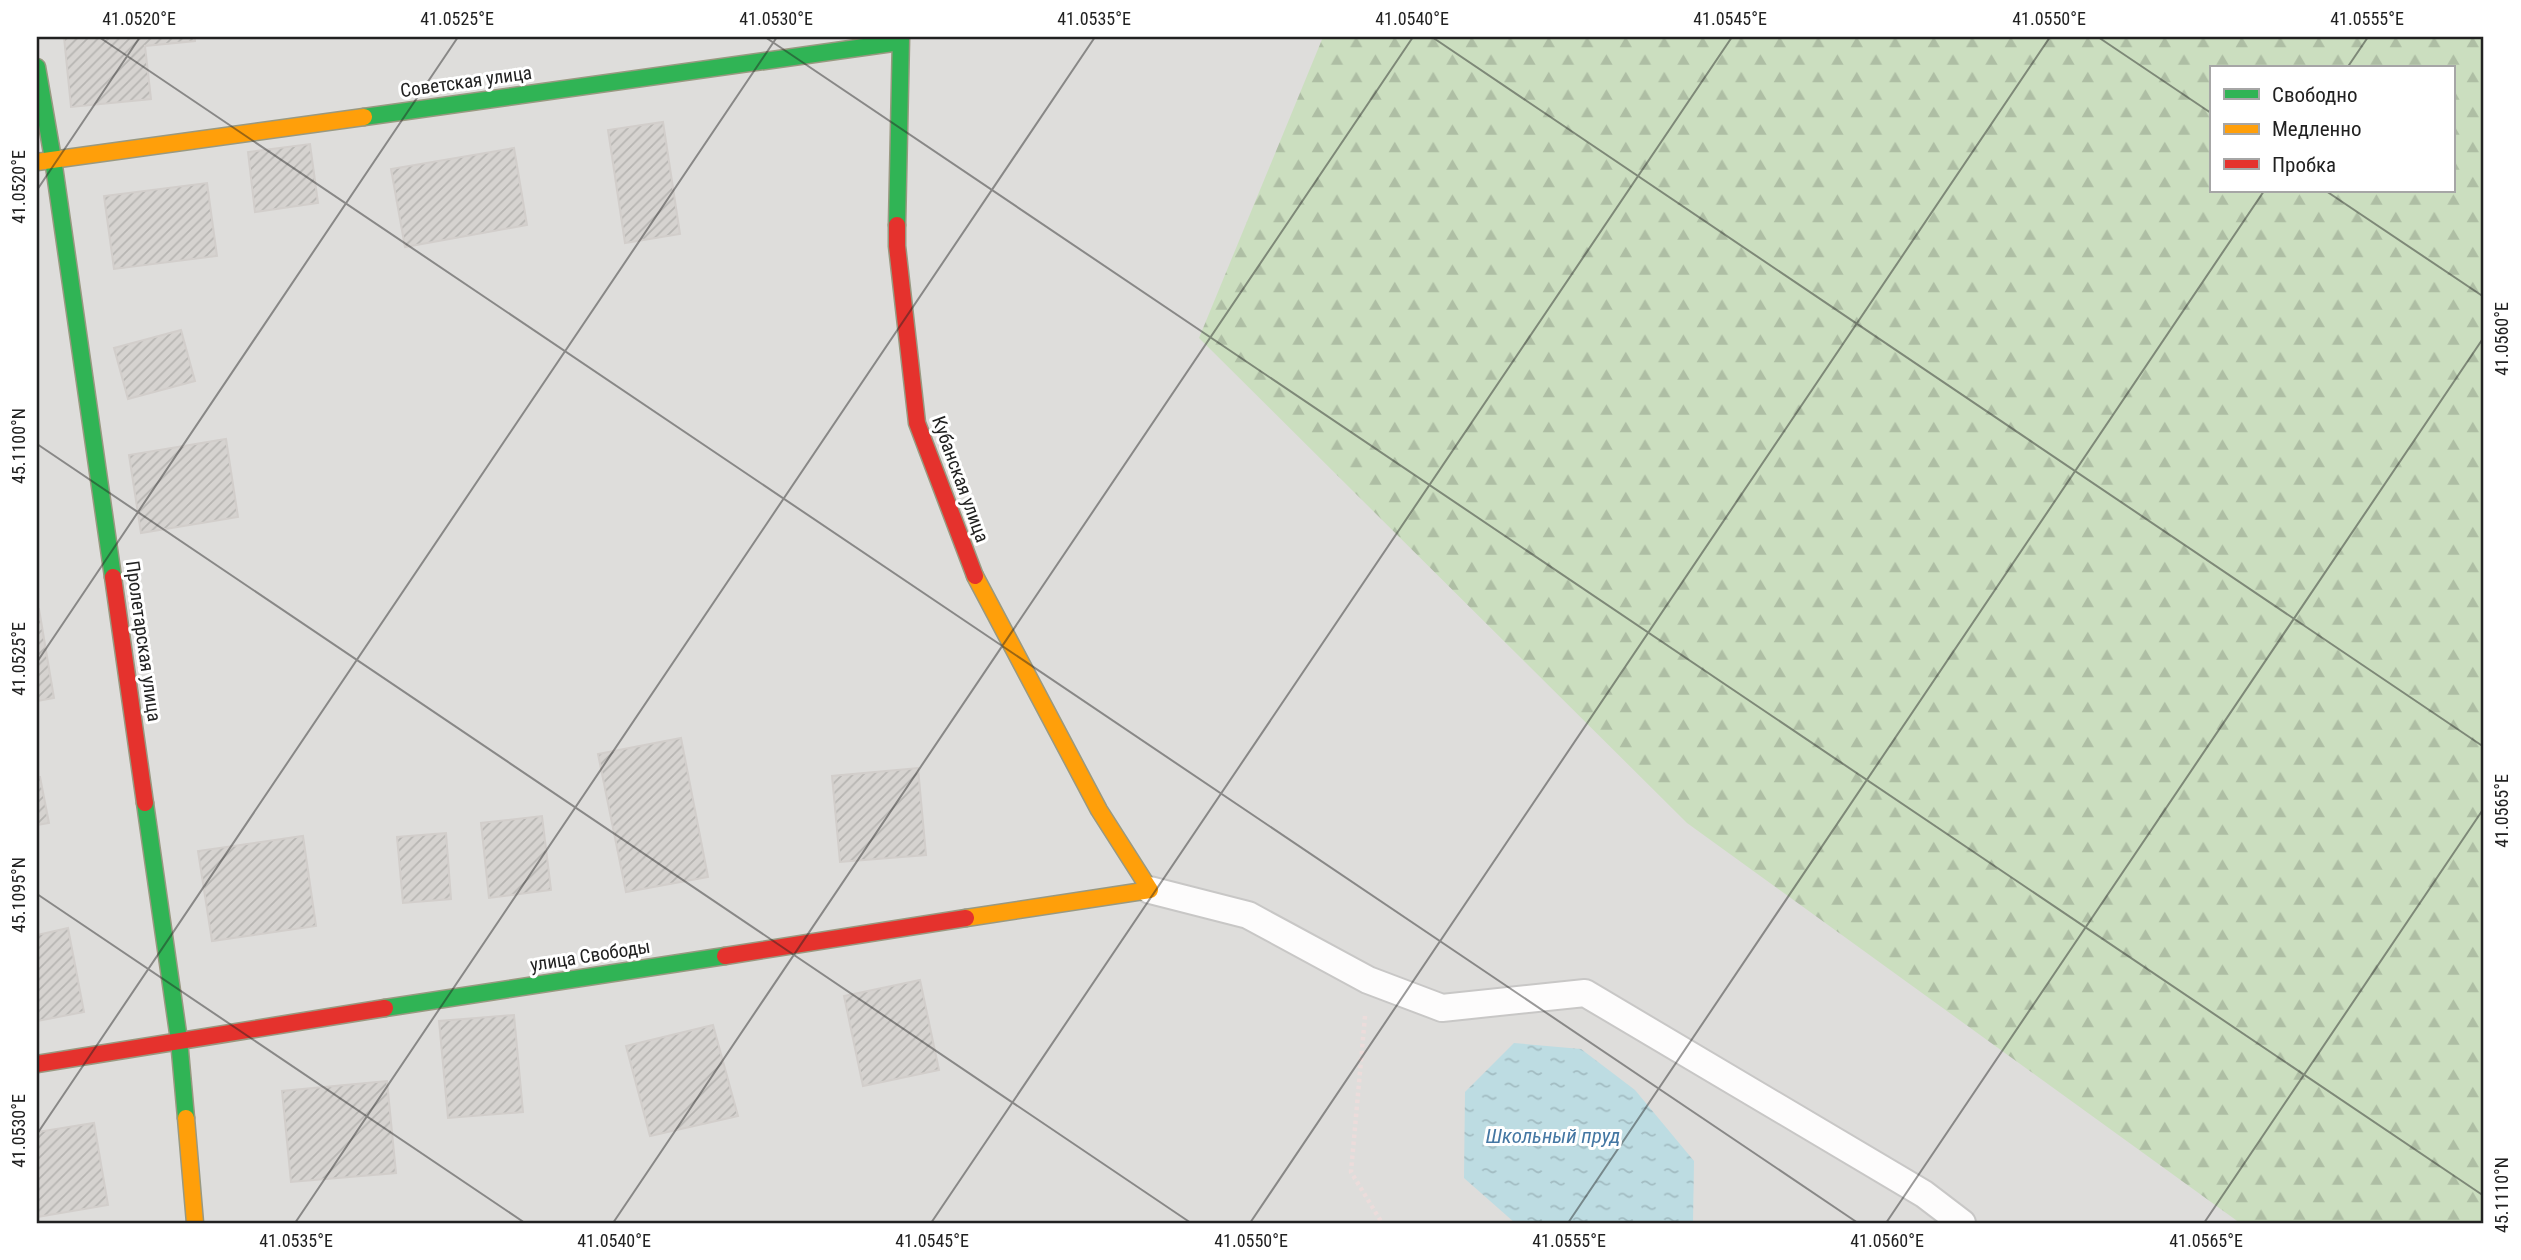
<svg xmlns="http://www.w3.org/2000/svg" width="2521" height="1260" font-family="'Roboto Condensed',sans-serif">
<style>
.residential{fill:#dedddb;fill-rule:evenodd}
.forest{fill:url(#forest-firs);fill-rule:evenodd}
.water{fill:url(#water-ripples)}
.building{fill:url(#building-hatch);stroke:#d2cecb;stroke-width:2}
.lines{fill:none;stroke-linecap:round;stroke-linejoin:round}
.lane-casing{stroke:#c8c7c6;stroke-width:30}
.fast-casing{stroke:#999981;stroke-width:19}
.slow-casing{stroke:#999981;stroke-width:19}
.jam-casing{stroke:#999981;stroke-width:19}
.path{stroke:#ecdcdb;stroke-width:4.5;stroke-dasharray:3.5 3.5;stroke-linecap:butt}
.lane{stroke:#fdfcfc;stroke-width:26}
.fast{stroke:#30b455;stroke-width:16}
.slow{stroke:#ff9f0a;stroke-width:16}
.jam{stroke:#e5322d;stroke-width:16}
.ticks{fill:none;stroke:#212121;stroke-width:2;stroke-opacity:0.45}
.labels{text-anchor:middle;stroke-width:6;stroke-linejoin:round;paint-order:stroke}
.street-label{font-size:19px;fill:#212121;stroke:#fff}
.water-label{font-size:21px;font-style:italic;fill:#4477a3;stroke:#fff}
.neatline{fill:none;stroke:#212121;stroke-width:2.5}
.ticks-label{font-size:18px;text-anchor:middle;fill:#212121}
</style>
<defs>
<pattern id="forest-firs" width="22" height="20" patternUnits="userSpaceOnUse" patternTransform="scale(1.75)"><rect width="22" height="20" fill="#cbdebf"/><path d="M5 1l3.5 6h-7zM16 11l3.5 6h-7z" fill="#aebea4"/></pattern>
<pattern id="water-ripples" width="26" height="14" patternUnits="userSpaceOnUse" patternTransform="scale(1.75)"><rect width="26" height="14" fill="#bddce2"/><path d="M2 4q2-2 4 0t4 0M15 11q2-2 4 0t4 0" fill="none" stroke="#a2bcc2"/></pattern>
<pattern id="building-hatch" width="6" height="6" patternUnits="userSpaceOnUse" patternTransform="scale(1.75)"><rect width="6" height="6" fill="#d6d3d0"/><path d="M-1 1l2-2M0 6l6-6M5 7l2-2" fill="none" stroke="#b7b5b2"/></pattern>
</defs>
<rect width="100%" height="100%" fill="#efedea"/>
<path class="residential" d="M37 37H2484V1223H37ZM2211 68H2453V191H2211Z"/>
<path class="forest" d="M1323 37H2484V1223H2240L1687 823 1199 338ZM2211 68H2453V191H2211Z"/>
<path class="water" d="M1514 1043 1581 1049 1635 1090 1694 1161 1693 1223H1515L1464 1178 1465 1092Z"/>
<path class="building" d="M64 37H195V41L145 46 151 99 71 107Z
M663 122 680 234 625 243 608 130Z
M310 144 318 203 255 212 248 152Z
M514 148 527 225 405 247 391 169Z
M207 183 217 256 114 269 104 196Z
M181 330 195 381 128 399 114 348Z
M226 439 238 517 141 533 129 455Z
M37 609H39L54 698 37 701Z
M681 738 708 877 626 892 598 754Z
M918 768 926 855 840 862 832 776Z
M37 777H40L49 823 37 825Z
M542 816 551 890 489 898 481 823Z
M446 833 451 899 403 903 397 837Z
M303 836 316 926 212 941 198 851Z
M68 928 84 1012 37 1021V935Z
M920 980 939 1070 863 1086 844 996Z
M514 1015 523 1112 448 1118 439 1021Z
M713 1025 738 1116 650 1136 626 1046Z
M387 1081 396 1173 291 1182 282 1091Z
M94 1123 108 1205 37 1217V1132Z"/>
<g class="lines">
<g class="lane-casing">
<path id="lane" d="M1150 890 1248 915 1368 980 1442 1008 1585 993 1924 1194 1962 1223"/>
</g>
<g class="fast-casing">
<path id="fast" d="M37 67 53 159 113 577
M364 117 900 42
M897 225 901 37
M145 803 179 1040 186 1118
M385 1008 725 956"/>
</g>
<g class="slow-casing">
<path id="slow" d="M37 162 364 117
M966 918 1150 890 1099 810 975 576
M186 1118 195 1223"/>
</g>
<g class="jam-casing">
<path id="jam" d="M897 225V246L917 423 975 576
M113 577 145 803
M725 956 966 918
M37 1064 385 1008"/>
</g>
<path class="path" d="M1365 1016 1351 1172 1382 1223"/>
<use href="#lane" class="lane"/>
<use href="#fast" class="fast"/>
<use href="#slow" class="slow"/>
<use href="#jam" class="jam"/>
</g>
<path class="ticks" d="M99 37 1858 1223M765 37 2484 1196M1432 37 2484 747M2098 37 2211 113M2347 68 2368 37M37 190 140 37M2326 191 2484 297M37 444 1191 1223M37 662 458 37M37 894 525 1223M37 1134 777 37M295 1223 1095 37M613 1223 1413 37M931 1223 1732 37M1250 1223 2050 37M1568 1223 2264 191M1886 1223 2484 337M2204 1223 2484 808"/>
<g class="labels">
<g class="street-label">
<text transform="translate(466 81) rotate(-8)" y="7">Советская улица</text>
<text transform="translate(961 479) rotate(70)" y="7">Кубанская улица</text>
<text transform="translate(144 641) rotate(82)" y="7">Пролетарская улица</text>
<text transform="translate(590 955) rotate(-9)" y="7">улица Свободы</text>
</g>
<g class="water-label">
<text x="1553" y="1143">Школьный пруд</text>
</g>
</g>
<rect width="2521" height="1260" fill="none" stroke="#ffffff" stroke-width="77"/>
<rect x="2210" y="66" width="245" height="126" fill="#ffffff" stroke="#a6a6a6" stroke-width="2"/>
<rect x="2224" y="89" width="35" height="10" fill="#30b455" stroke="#a6a6a6" stroke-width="2"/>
<text x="2272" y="102" font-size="21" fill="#212121">Свободно</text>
<rect x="2224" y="124" width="35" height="10" fill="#ff9f0a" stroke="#a6a6a6" stroke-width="2"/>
<text x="2272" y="136" font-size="21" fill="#212121">Медленно</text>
<rect x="2224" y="159" width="35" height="10" fill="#e5322d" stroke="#a6a6a6" stroke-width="2"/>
<text x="2272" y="172" font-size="21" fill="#212121">Пробка</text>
<rect x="38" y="38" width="2444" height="1184" class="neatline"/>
<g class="ticks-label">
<text x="139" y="25">41.0520°E</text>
<text x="457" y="25">41.0525°E</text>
<text x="776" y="25">41.0530°E</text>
<text x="1094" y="25">41.0535°E</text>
<text x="1412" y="25">41.0540°E</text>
<text x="1730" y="25">41.0545°E</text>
<text x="2049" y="25">41.0550°E</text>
<text x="2367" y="25">41.0555°E</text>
<text transform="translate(19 187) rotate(-90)" y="6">41.0520°E</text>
<text transform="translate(2502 339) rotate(-90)" y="6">41.0560°E</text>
<text transform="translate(19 446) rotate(-90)" y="6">45.1100°N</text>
<text transform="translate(19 659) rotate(-90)" y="6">41.0525°E</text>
<text transform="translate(2502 811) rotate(-90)" y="6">41.0565°E</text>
<text transform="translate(19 895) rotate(-90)" y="6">45.1095°N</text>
<text transform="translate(19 1131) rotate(-90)" y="6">41.0530°E</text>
<text transform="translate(2502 1195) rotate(-90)" y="6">45.1110°N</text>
<text x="296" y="1247">41.0535°E</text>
<text x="614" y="1247">41.0540°E</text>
<text x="932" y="1247">41.0545°E</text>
<text x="1251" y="1247">41.0550°E</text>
<text x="1569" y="1247">41.0555°E</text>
<text x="1887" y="1247">41.0560°E</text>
<text x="2206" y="1247">41.0565°E</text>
</g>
</svg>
